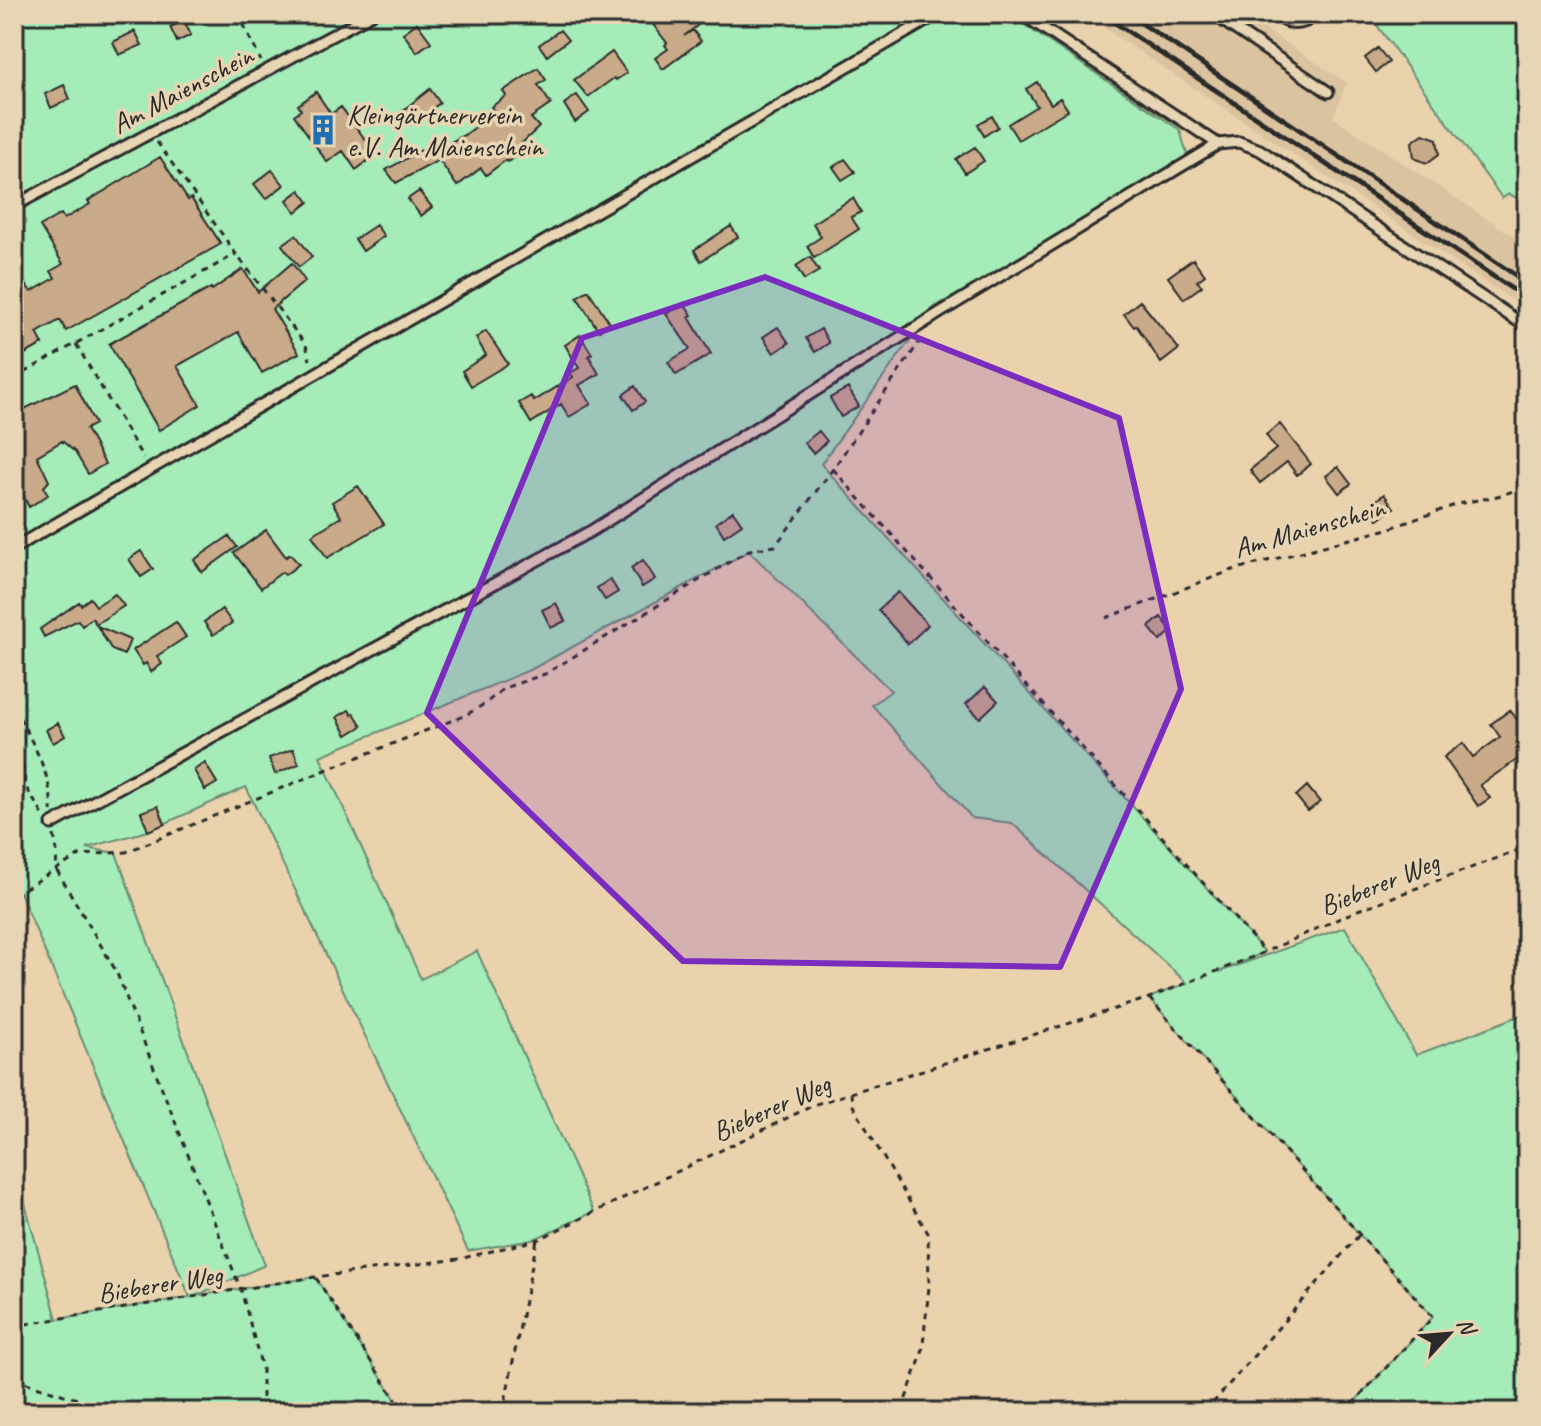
<svg xmlns="http://www.w3.org/2000/svg" width="1541" height="1426" font-family="Caveat,sans-serif">
<style>
.built{fill:#dcc3a0}
.green{fill:#a5ecb9;stroke:#688c72;stroke-width:2}
.building{fill:#c9aa89;stroke:#2b2b2b;stroke-width:2}
.lines{fill:none;stroke-linecap:round;stroke-linejoin:round}
.lane-casing{stroke:#2b2b2b;stroke-width:15}
.path{stroke:#2b2b2b;stroke-width:3;stroke-dasharray:6 6;stroke-linecap:butt}
.lane{stroke:#e8d5b3;stroke-width:9}
.rail{stroke:#2b2b2b;stroke-width:5}
.marked{fill:#7b2cbf;fill-opacity:0.2;stroke:#7b2cbf;stroke-width:6;stroke-linejoin:round}
.labels{text-anchor:middle;stroke-width:7;stroke-linejoin:round;paint-order:stroke}
.street-label{font-size:28px;fill:#2b2b2b;stroke:#e8d5b3}
.poi-label{font-size:28px;fill:#2b2b2b;stroke:#e8d5b3;text-anchor:start}
</style>
<rect width="100%" height="100%" fill="#ead2ad"/>
<filter id="ink" filterUnits="userSpaceOnUse"><feTurbulence type="fractalNoise" baseFrequency=".0125" numOctaves="2"/><feDisplacementMap in="SourceGraphic" scale="16" xChannelSelector="R" yChannelSelector="G"/><feConvolveMatrix kernelMatrix="1 2 1 2 8 2 1 2 1" color-interpolation-filters="sRGB"/></filter>
<g filter="url(#ink)">
<path class="built" d="M1083 14H1242L1347 83 1333 117 1527 245V310Z"/>
<path class="green" d="M14 14H1008L1180 130 1188 158 1060 239 934 307 821 464 1265 952 1219 972 1345 927 1416 1055 1527 1013V1412H1345L1433 1317 1149 998 1187 983 1012 823 972 818 872 705 891 691 749 551 532 669 320 756 421 979 477 951 594 1212 532 1240 468 1251 246 787 148 831 86 848 116 853 265 1265 195 1296 315 1277 404 1412H14V1164L57 1319 190 1297 20 892 14 893Z
M1369 14H1527V203L1509 194 1502 198Z"/>
<path class="building" d="M645 14H712L684 36 693 30 701 41 663 69 655 58 668 49 665 45 667 43Z
M184 21 191 35 177 42 170 27Z
M417 23 431 42 417 52 403 33Z
M560 30 568 40 547 56 539 45Z
M135 31 142 45 119 55 113 42Z
M1378 48 1389 62 1376 72 1365 58Z
M612 52 627 73 616 80 614 78 588 97 574 80Z
M538 68 546 80 538 85 551 104 531 118 539 127 520 145 524 149 508 162 506 160 486 175 481 168 457 186 439 160 396 183 386 170 432 144 437 143 440 148 466 134 495 113 491 107 506 96 503 91Z
M1037 82 1051 104 1060 98 1068 110 1018 140 1008 124 1037 106 1026 89Z
M64 85 70 99 51 108 45 94Z
M430 89 440 103 410 124 401 112Z
M316 92 331 114 341 107 376 154 356 170 343 151 327 162 294 115 301 110 298 105Z
M577 95 589 112 575 122 564 104Z
M992 116 998 127 984 136 978 124Z
M1423 134 1437 139 1439 154 1427 163 1414 158 1412 142Z
M975 147 984 161 965 173 956 159Z
M160 157 188 200 191 198 221 244 66 331 60 320 37 333 43 344 14 360V266L31 292 55 278 51 271 63 264 40 226 61 214 64 219 90 204 88 201Z
M845 159 855 172 842 180 833 167Z
M272 170 284 185 266 199 254 184Z
M300 190 309 202 296 212 287 200Z
M419 191 432 207 421 216 408 199Z
M853 198 861 212 851 217 859 229 814 258 807 246 821 237 813 223Z
M376 225 384 236 363 251 355 239Z
M731 226 738 237 701 261 694 250Z
M296 235 312 257 299 267 282 245Z
M810 257 819 271 804 280 796 266Z
M1193 259 1205 275 1197 281 1202 286 1184 299 1168 277Z
M292 263 305 281 272 309 299 353 262 373 238 332 206 350 177 366 200 405 159 430 109 344 211 288 212 290 243 269 258 292Z
M588 290 610 323 599 331 577 297Z
M1140 301 1179 349 1161 363 1136 325 1134 327 1124 314Z
M684 303 692 315 689 317 711 354 676 375 668 362 690 349 666 314Z
M778 327 789 343 774 353 763 337Z
M821 329 829 343 815 352 806 338Z
M486 331 508 364 471 386 462 371 486 355 476 338Z
M580 335 592 354 589 356 599 374 579 385 591 404 569 417 561 404 531 423 519 403 531 396 534 401 573 377 570 373 579 368 565 345Z
M75 384 95 424 86 429 105 464 88 474 75 452 62 441 37 456 49 481 44 487 48 495 29 507 14 477V460L23 455 14 437V414Z
M635 386 645 402 633 410 623 395Z
M848 388 859 406 841 417 830 398Z
M1280 424 1311 464 1297 475 1287 462 1260 483 1250 470 1276 449 1266 435Z
M819 431 827 441 813 453 804 443Z
M1338 467 1351 484 1339 493 1326 476Z
M358 486 384 524 327 558 312 535 341 517 332 502Z
M1384 494 1394 508 1378 519 1369 506Z
M733 511 742 524 724 536 716 523Z
M266 530 286 557 290 554 299 564 285 575 282 572 261 588 234 553Z
M229 536 237 547 202 572 194 560Z
M141 551 153 569 141 577 129 559Z
M643 560 655 579 642 587 631 568Z
M610 579 618 592 605 600 597 588Z
M898 592 928 625 908 644 878 610Z
M115 594 124 606 96 624 92 618 82 626 78 620 44 637 40 629 79 602 81 605 90 598 96 606Z
M556 603 565 621 551 628 542 610Z
M222 609 232 623 213 635 204 622Z
M1161 617 1172 631 1160 641 1149 627Z
M176 622 186 637 157 656 162 664 151 672 146 663 143 665 133 650Z
M97 626 130 640 124 655 112 650Z
M985 687 998 701 980 718 966 704Z
M349 710 352 715 354 713 362 726 347 735 337 717Z
M1510 710 1527 733V753L1480 785 1490 798 1478 806 1444 757 1463 743 1473 757 1500 737 1491 724Z
M58 723 65 736 53 743 46 730Z
M293 749 299 764 275 774 269 758Z
M205 763 217 783 205 790 194 770Z
M1307 786 1320 802 1308 811 1296 796Z
M158 806 165 824 148 831 141 812Z"/>
<g class="lines">
<g class="lane-casing">
<path id="lane" d="M1022 14 1218 144 1239 142 1260 150 1527 327
M1213 14 1328 92
M1276 14C1289 28 1304 25 1317 14
M14 206 372 14
M14 548 938 14
M52 824 591 531 941 312 1218 144"/>
</g>
<path class="path" d="M238 14 261 61
M157 142 236 254 306 345 310 360
M76 344 143 458
M14 378 236 254
M833 469 1265 952
M1106 618 1233 570 1388 529 1458 504 1502 495 1527 486
M14 707C29 737 54 777 51 811
M14 730 27 789 43 815
M54 835 57 851 56 869 116 971 241 1290 262 1368V1412
M14 895 80 855 126 852 338 765 466 715 486 703 504 688 545 674 749 550 775 546 833 469 920 341
M1149 998 1433 1317 1345 1412
M851 1093 852 1104 928 1233 929 1287 922 1354 901 1412
M316 1278 404 1412
M14 1326 315 1277 459 1259 537 1240 816 1104 1149 998 1265 952 1358 910 1527 847
M14 1379 118 1412
M14 1379 30 1412
M503 1412 537 1240
M1205 1412 1360 1234"/>
<use href="#lane" class="lane"/>
<path class="rail" d="M1102 14 1527 299
M1128 14 1527 283"/>
</g>
</g>
<path class="marked" d="M765 277 1119 418 1181 689 1060 967 683 961 427 713 582 338Z"/>
<defs>
<g id="building-bare" transform="scale(2.4)"><path d="M-4-6H4V6H1V3H-1V6H-4ZM-2.5-4.3h1.7v1.8h-1.7ZM.8-4.3h1.7v1.8H.8ZM-2.5-1h1.7V.8h-1.7ZM.8-1h1.7V.8H.8Z" fill="#1f6fb2" stroke="#e8d5b3" stroke-width="2.5" paint-order="stroke"/></g>
</defs>
<g fill-rule="evenodd">
<use href="#building-bare" x="323" y="130"/>
</g>
<g class="labels">
<g class="street-label">
<text transform="translate(182 89) rotate(-28)" y="10">Am Maienschein</text>
<text transform="translate(1309 527) rotate(-16)" y="10">Am Maienschein</text>
<text transform="translate(1379 883) rotate(-22)" y="10">Bieberer Weg</text>
<text transform="translate(771 1107) rotate(-24)" y="10">Bieberer Weg</text>
<text transform="translate(160 1283) rotate(-9)" y="10">Bieberer Weg</text>
</g>
<g class="poi-label">
<text x="347" y="124">Kleingärtnerverein<tspan x="347" dy="32">e.V. Am Maienschein</tspan></text>
</g>
</g>
<rect width="1541" height="1426" fill="none" stroke="#e8d5b3" stroke-width="48"/>
<rect x="24" y="24" width="1493" height="1378" fill="none" stroke="#2b2b2b" stroke-width="3" filter="url(#ink)"/>
<g transform="translate(1449 1334) rotate(64)" stroke="#e8d5b3" stroke-width="6" paint-order="stroke">
<path d="M0-6L14 30L0 20L-14 30Z" fill="#2b2b2b"/>
<text y="-12" font-size="22" font-weight="bold" text-anchor="middle" fill="#2b2b2b">N</text>
</g>
</svg>
